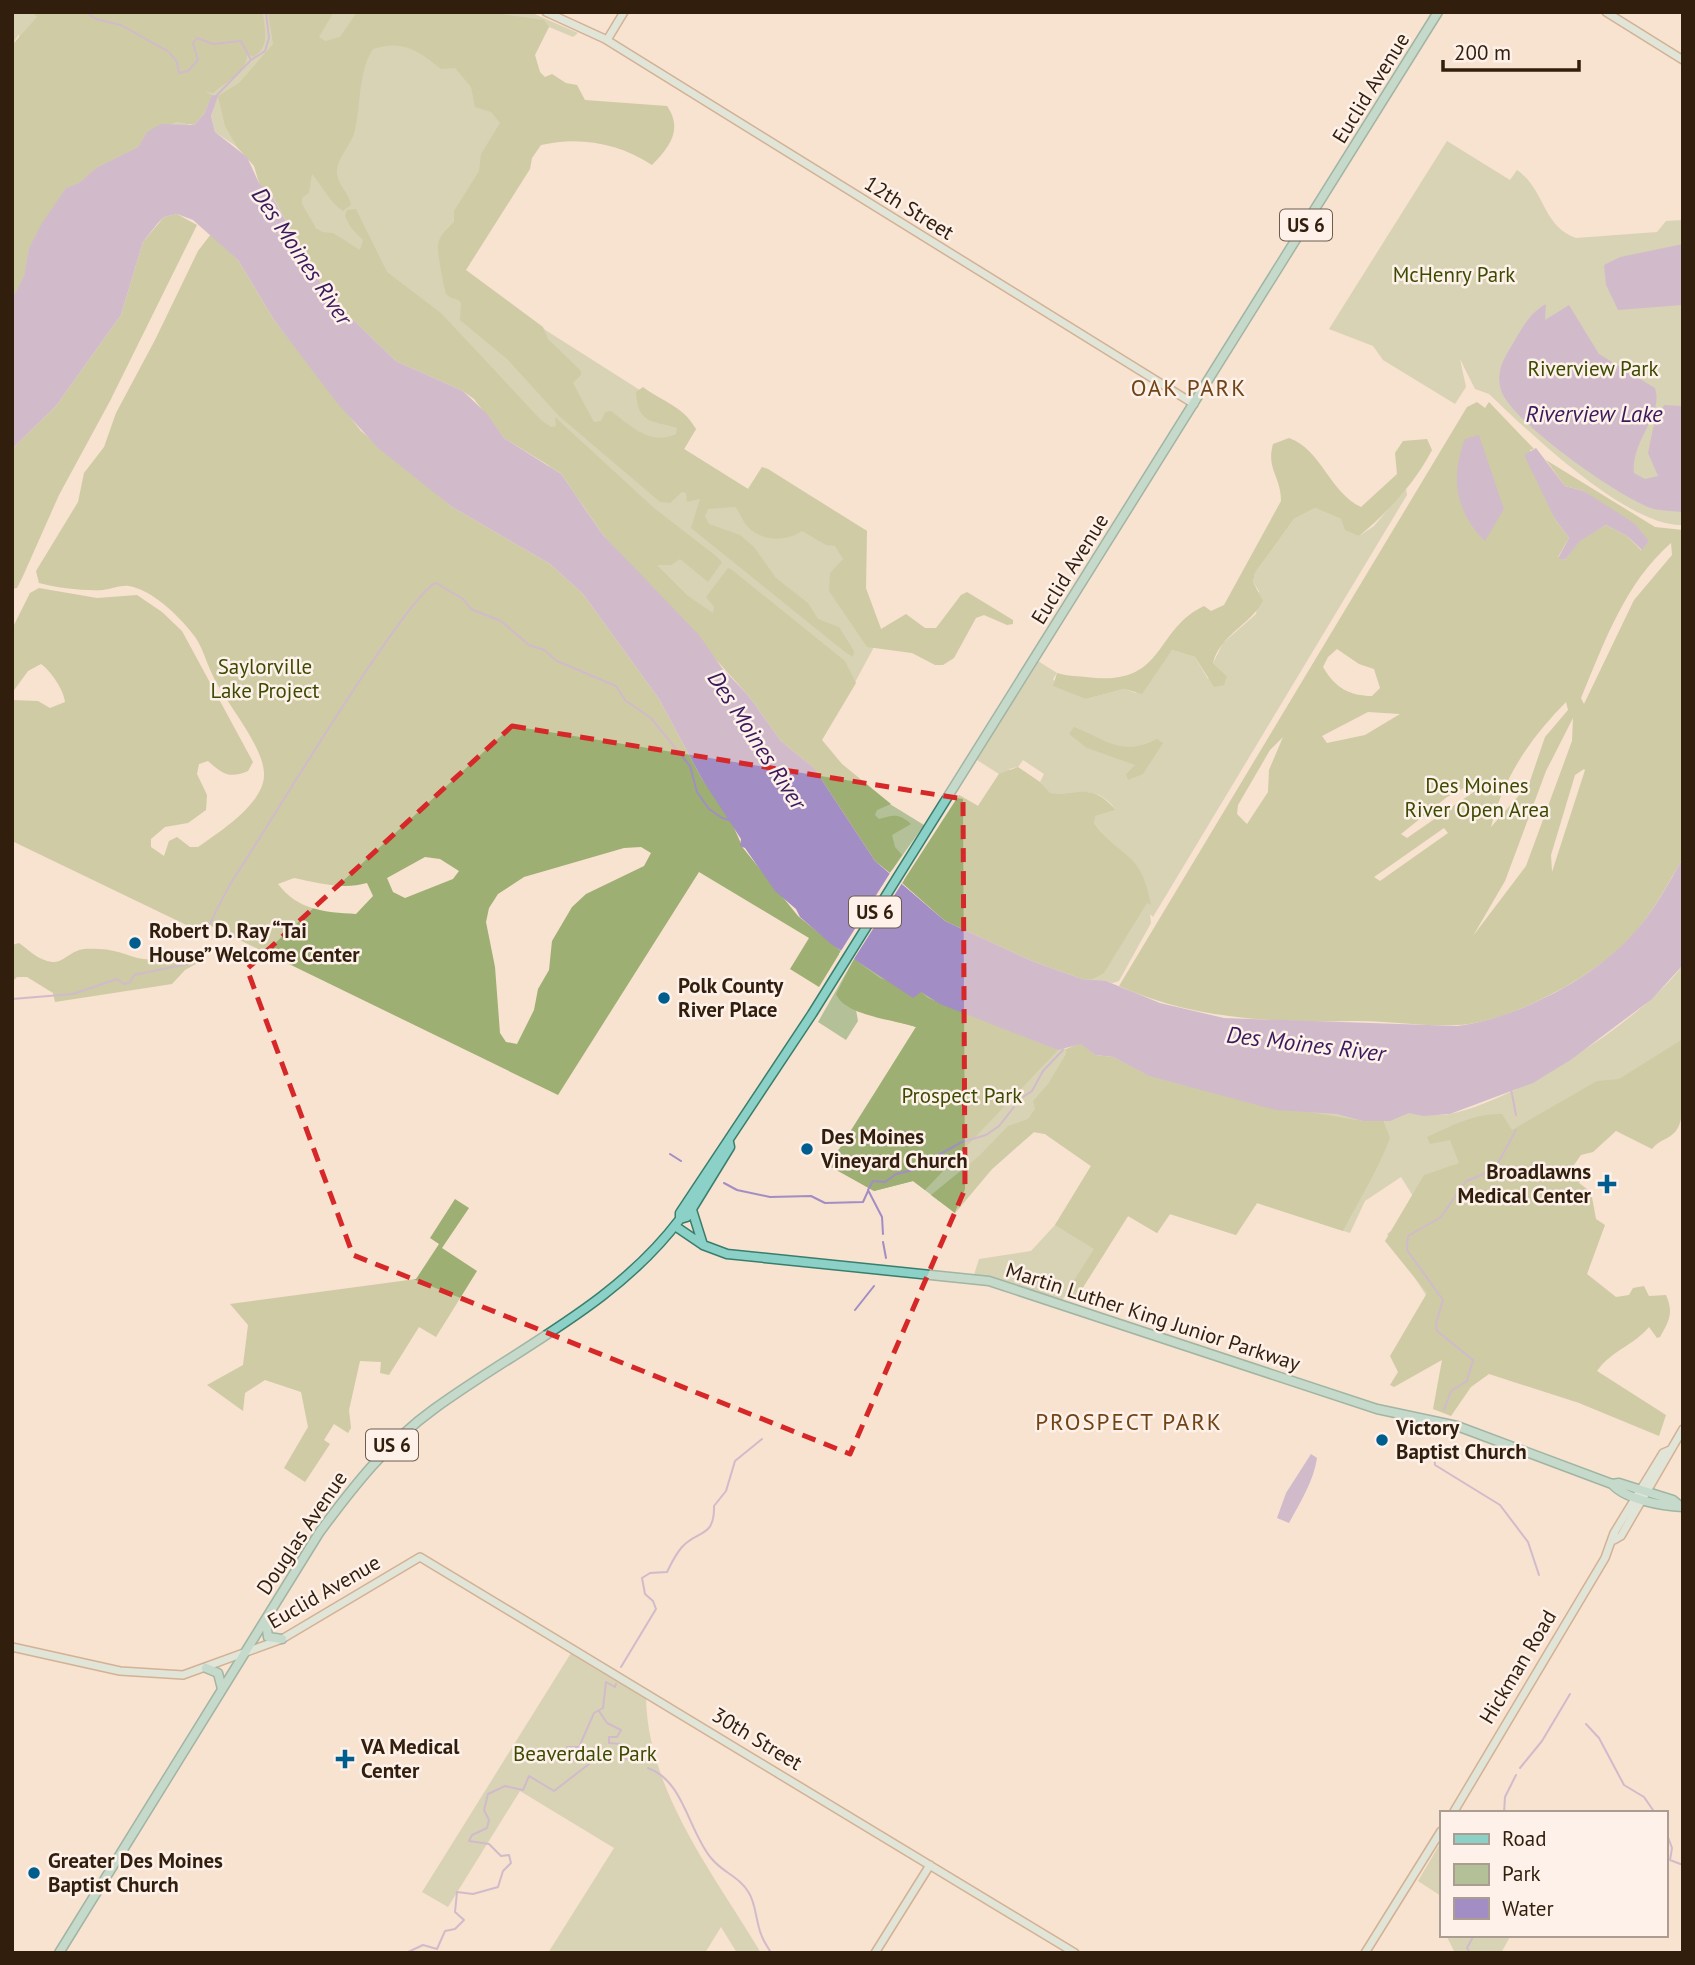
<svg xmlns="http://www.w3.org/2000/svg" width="1695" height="1965" font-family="'PT Sans',sans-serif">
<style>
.green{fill:#b4c098;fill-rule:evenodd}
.forest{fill:#9daf72;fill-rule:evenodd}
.water{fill:#a28dc5}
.pier{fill:#f8e2d0}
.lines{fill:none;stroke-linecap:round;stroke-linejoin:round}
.stream{stroke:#a28dc5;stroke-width:2}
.secondary-casing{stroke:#a7764c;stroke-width:10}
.primary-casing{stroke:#397e6d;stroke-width:11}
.secondary{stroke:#c5e8e3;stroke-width:7}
.primary{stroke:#8bd1c7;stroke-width:8}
.marked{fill:none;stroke:#d62828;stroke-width:5;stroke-dasharray:14 9;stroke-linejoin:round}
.poi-dot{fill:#005e8e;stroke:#fdf1e9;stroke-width:2.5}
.labels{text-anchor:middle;stroke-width:5;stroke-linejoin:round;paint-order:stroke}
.shield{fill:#fdf1e9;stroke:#6e5d4e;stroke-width:2}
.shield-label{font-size:19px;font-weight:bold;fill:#311e0c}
.street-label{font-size:21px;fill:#311e0c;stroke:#fdf1e9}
.park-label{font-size:21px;fill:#3c4b02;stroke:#fdf1e9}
.poi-label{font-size:21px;font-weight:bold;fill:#311e0c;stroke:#fdf1e9;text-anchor:start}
.water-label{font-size:23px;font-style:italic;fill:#3a1a5d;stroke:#fdf1e9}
.neighbourhood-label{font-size:23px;letter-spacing:2px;fill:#704417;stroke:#fdf1e9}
</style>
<rect width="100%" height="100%" fill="#f8e2d0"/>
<path class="green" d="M12 12H31L37 17 38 12H530L578 33 573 37 549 27 487 90 549 130 459 275 687 420 696 429 684 449 748 489 762 467 867 531 858 566 882 632 853 686 810 755 924 825 890 873 820 777 548 465 237 147 215 132 211 116 217 96 12 299 19 34 12 45Z
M1447 141 1510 180 1517 170C1545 189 1542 226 1576 238L1657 232 1666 221 1683 220V525C1627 527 1529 432 1489 394L1475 389 1460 359 1466 387 1455 404 1383 360 1373 346 1329 329Z
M1406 488 1407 495 1153 917 1150 914 1151 923 1119 981 1113 983 1082 979 959 795 978 806 999 774 977 760 1038 661 1057 673 1053 679 1061 689 1069 690 1086 699 1124 689 1136 693 1172 650 1195 657 1208 679 1227 676 1213 663 1223 643 1256 614 1259 591 1253 582 1255 573 1294 519 1315 508 1341 519 1359 536 1374 526ZM1023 760 1044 774 1040 782 1049 793C1077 796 1095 782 1116 810L1094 816V823L1107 839 1009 769 1018 767Z
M854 959 1066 1049 1383 1120C1392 1119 1400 1116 1408 1113 1414 1112 1438 1117 1450 1114 1519 1099 1641 1021 1683 965V1059L1617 1098 1436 1311 1387 1234 1421 1209 1401 1177 1365 1201 1350 1233 1257 1203 1236 1235 1170 1214 1157 1233 1128 1216 1075 1300 1065 1296 1060 1304 973 1278 979 1259 1031 1251 1055 1225 1091 1166 1045 1134 1034 1132 992 1169 955 1213 913 1181 874 1191 829 1165 916 1027 856 1010 858 1021 846 1040 818 1022Z
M571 1653 646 1698C648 1792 714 1874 761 1953H737L721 1927 705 1953H548L614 1848 520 1791 448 1907 422 1892Z
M1441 1842V1896L1418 1881Z
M1446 1935H1511L1501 1953H1455Z"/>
<path class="forest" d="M31 12H263C264 29 271 47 253 57L247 53C249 70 225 83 213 93L205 92 212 95 204 114 194 125 177 122 147 132 138 147 96 168 79 183 66 188 29 248 24 276 12 299V45L37 17Z
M268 12H334L319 37 325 41 340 37 357 12H487L544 20 549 27 535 55 540 72 545 77 552 74 566 83 577 85 585 100 667 106C683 129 670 147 652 165 619 143 579 136 541 145L532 158 530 169 466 270 543 327 548 339 581 371V375L573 383 594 422 601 421 605 412 611 411C631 426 650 446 676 434L677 428C652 420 638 425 636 392L643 387C663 402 683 406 696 429L684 449 748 489 762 467 768 469 867 531 866 589 881 629 906 614 925 628H936L961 595 967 592 1013 620V624L1007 625 984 615 976 618 954 658 943 665H935L912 653 867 647 829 591 830 573 843 559 835 546 826 545 802 531C785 542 762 542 747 526 742 520 740 512 735 507L708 509 705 516 709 524 740 535 754 547 776 578 808 603 818 619 839 627 854 651 853 657 845 652 691 528 700 499 687 502 686 493 682 492 670 503 660 502 559 416 507 359 460 320 461 303C457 297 452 300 447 295 444 292 437 250 438 245 439 235 447 229 454 222V211L479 171 481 154 500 123 491 112 475 107 471 87 455 68 441 69C419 51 403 39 373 49 358 72 361 105 355 130 352 144 338 157 337 170 336 184 350 193 351 205L343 211C329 202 322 185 312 174L309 193 302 198V204L316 228 322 232 333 233 360 250 363 240 351 228 345 216 347 210 356 209 387 272 441 313 541 420 551 427 556 426 555 417 654 508 716 556 722 562 708 582 680 559 671 565H657L688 596 713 613 714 607 706 597 728 568 731 569 845 661 856 683 822 740 842 764 891 804 877 810 875 815 879 819C894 815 898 813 911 824L892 835 895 847 902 855 890 873 875 861 814 768 781 741 748 695 603 535 561 473 504 438 474 399 463 391 396 361 345 312 317 278 273 197 259 183 254 166 237 147 225 126 218 96 239 83 273 44Z
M177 214 197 225 110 401 59 495 23 576 17 588 12 589V449L56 406 121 315 143 242 164 217Z
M211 234 238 260 274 320 361 431 452 507 550 564 583 594 659 699 702 779 727 812 743 848 798 916 841 951 819 987 790 969 809 938 699 872 558 1095 209 925 203 933 12 841V700L38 701 50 708 65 702C64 690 50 670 41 664L28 671 12 693V629L30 593 39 588 97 598 137 595 162 612 182 631 253 762 248 771C229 779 223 774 208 761L199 764 197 774 207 795 206 810 188 823 165 827 151 839V847L164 856 169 841 177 837 190 847H198C219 832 265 803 264 774 264 746 225 702 213 676 206 662 202 644 192 633 178 615 152 590 129 586 121 585 111 589 103 590 84 591 57 588 39 583L36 571 78 502 84 473 104 447 116 413 155 340 198 251ZM641 847 651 853 644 866 586 894 572 907 552 941 549 970 538 989 534 1010 517 1044 506 1042 500 1033 495 967 486 922 489 908 498 894 524 877 624 848ZM425 857 440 859 459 871 453 879 405 898 393 892 387 878ZM294 878C318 883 343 890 367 883L373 896 356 914C323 912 298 910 278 884Z
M1477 402 1485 408 1489 402 1534 449 1530 450 1555 519 1569 538 1558 557 1565 560 1580 540 1606 525 1627 536 1641 550 1649 541 1584 491 1565 486 1546 460 1655 527 1683 530V858C1668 884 1653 911 1634 934 1601 973 1510 1023 1458 1025 1423 1027 1387 1020 1352 1021 1273 1023 1192 1019 1119 986L1467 407ZM1671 543 1672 555 1634 600 1584 704 1581 698C1604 643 1625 583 1671 543ZM1337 649 1359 664 1374 669 1380 688 1372 696C1350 696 1335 688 1323 667L1328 657ZM1566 702 1568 710 1545 737 1529 784 1491 827C1503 778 1531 737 1566 702ZM1368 712 1400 714 1365 735 1327 743 1322 736ZM1573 718 1572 741 1526 866 1473 936 1505 881 1546 771ZM1283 737 1269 770 1268 792 1247 824 1237 814 1238 805 1270 750ZM1584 769 1585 770 1552 872 1551 855 1575 775ZM1475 782 1478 789 1407 838 1401 834 1447 797ZM1444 828 1448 833 1380 881 1374 877Z
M1289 438C1322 450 1329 492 1361 507L1397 474 1395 453 1403 441 1427 439 1432 450C1415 483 1387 513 1359 536L1345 530 1341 519 1315 508 1294 519 1255 573 1253 582 1263 601C1250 625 1220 635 1213 663L1227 676 1224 685 1214 687 1195 657 1172 650 1142 694 1124 689 1086 699 1053 686 1057 673C1070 677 1082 676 1096 678 1165 683 1155 629 1204 606L1211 611 1224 605 1281 501C1281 476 1266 470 1273 444Z
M1074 727C1107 740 1122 757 1157 739L1163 743 1143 774 1128 780 1126 774 1135 765 1087 748 1069 734Z
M1018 767 1040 782 1050 793C1080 796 1090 781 1116 810L1095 816 1094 823C1121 860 1141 849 1151 905L1147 903 1104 973 1093 979H1082L1032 961 945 921 902 883 959 795 978 806 999 774Z
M19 943C30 951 38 960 52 962 62 963 68 954 77 951 83 948 92 949 99 949 128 949 147 972 172 950L199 954 201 961 185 970 172 984 55 1002 53 993 27 977H17L12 982V945Z
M854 959 880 978 921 992 928 998 1058 1050 925 1190 913 1181 874 1191 829 1166 916 1027C896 1020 845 1016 836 994Z
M1683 1039C1683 1059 1689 1121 1674 1133 1667 1140 1659 1140 1652 1149L1616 1131 1593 1152 1581 1155 1571 1169 1573 1176 1581 1180 1579 1183 1591 1192 1596 1219 1605 1225 1587 1274 1616 1297 1629 1295 1633 1288 1644 1286 1649 1296 1666 1295C1674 1313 1669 1321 1660 1337L1657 1338 1649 1327C1634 1345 1611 1351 1597 1371L1666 1415 1659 1436 1579 1403 1489 1374 1471 1387 1451 1416 1433 1409 1442 1360 1394 1387 1390 1385 1398 1372 1390 1356 1427 1293 1385 1241 1424 1175 1459 1163 1450 1140 1430 1144 1427 1137C1451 1126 1475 1113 1502 1114L1512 1130 1597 1081 1619 1079Z
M1081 1043 1095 1055 1113 1057 1149 1076 1172 1082 1251 1102 1363 1121 1383 1120 1390 1138C1378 1170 1359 1200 1343 1231L1257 1203 1236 1235 1170 1214 1157 1233 1128 1216 1075 1300 1064 1296 1094 1249 1055 1225 1091 1166 1045 1134 1034 1132 992 1169 955 1213 931 1195 979 1156 1008 1126 1028 1119 1035 1109 1033 1101 1048 1084 1066 1054V1049Z
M455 1199 469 1208 442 1248 477 1271 436 1337 419 1327 389 1375 380 1373 381 1362 360 1361 349 1410 351 1428 348 1433 334 1424 324 1440 330 1444 305 1482 284 1468 308 1427 301 1392 265 1380 245 1393 243 1411 207 1385 243 1365 248 1325 230 1304 416 1279 439 1244 430 1238Z"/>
<path class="water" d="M212 95 218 96 211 116 215 132 247 157 259 183 270 192 317 278 345 312 396 361 463 391 487 414 504 438 561 474 603 535 699 635 722 668 748 695 781 741 814 768 875 861 945 921 1032 961 1082 979 1106 981 1160 1003 1224 1018 1457 1026C1515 1019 1593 979 1632 935 1653 913 1668 884 1683 858V965L1652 999 1572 1059 1533 1083 1450 1114 1423 1116 1409 1113 1390 1121H1363L1337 1114 1276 1110 1149 1076 1113 1057 1095 1055 1081 1044 1058 1050 940 1004 921 992 913 998 831 944 800 917 796 909 775 891 745 848 740 846 741 839 702 779 659 699 583 594 550 564 452 507 378 448 337 403 274 320 238 260 193 220 177 214 164 217 158 223 143 242 121 315 56 406 12 449V299L24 276 29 248 42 223 66 188 79 183 96 168 138 147 147 132 161 124 194 125 204 114Z
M1683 244V305L1618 310 1606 285 1604 265 1620 257Z
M1546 304 1545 320 1569 305 1599 354 1655 388C1664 415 1631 440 1634 473L1645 479 1658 476 1648 453 1653 428 1664 405 1683 406V512C1673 511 1659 511 1651 508 1619 497 1509 420 1501 390 1495 370 1505 357 1515 340 1523 326 1531 312 1546 304Z
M1479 435 1504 509 1485 541C1455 512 1450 477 1465 439Z
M1536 448 1565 486 1584 491 1634 523 1649 541 1642 550 1627 536 1606 525 1580 541 1565 560 1558 558 1569 538 1555 519 1524 455Z
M1311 1454 1317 1458C1314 1480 1300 1503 1289 1523L1277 1518 1286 1493Z"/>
<path class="pier" d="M892 870 904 880 852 962 839 954Z"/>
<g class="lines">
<path class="stream" d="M86 12 96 19 121 25 169 52 177 62 179 73 188 71 198 60 193 43 197 38 213 44 241 41 251 60
M216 96 251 60 265 51 269 38 266 12
M203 938C214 916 224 892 238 872 264 833 409 591 436 583L463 599 471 609 501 621 529 645 544 650 557 661 616 686 625 700 651 718 690 766 697 792 709 809 722 818 733 821
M12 999 73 994 117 979 124 984 130 982 134 975 187 964 193 953
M1511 1089 1516 1115
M1023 1097 1032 1091 1043 1071 1063 1050
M670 1154 681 1161
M724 1183 737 1190 770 1197 811 1196 825 1203 863 1202 868 1191
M883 1234 882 1217 868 1190 873 1181 885 1182 896 1174 918 1169 929 1160 962 1142 986 1135 999 1126 1014 1107
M883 1242 886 1258
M855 1310 874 1286
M1444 1410 1451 1391 1467 1381 1473 1360 1437 1331 1436 1323 1443 1300 1407 1250 1408 1236 1441 1217 1466 1181 1482 1175 1498 1163 1516 1130
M1434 1450 1435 1465 1500 1505 1528 1542 1539 1575
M621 1667 656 1609 653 1601 645 1594 642 1578 650 1573 667 1572C671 1564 675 1555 682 1547 697 1530 715 1538 714 1506L726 1491 735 1461 762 1439
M599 1711 607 1723 621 1730 617 1737H609V1743L621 1744 623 1757 632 1761
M1586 1724 1599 1738 1624 1785 1644 1797 1655 1813
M648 1768C684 1781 688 1830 711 1858 723 1873 739 1876 749 1893 756 1904 756 1922 761 1934 763 1941 768 1947 771 1953
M1520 1768 1542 1741 1570 1694
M1504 1813 1505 1797 1516 1775
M1665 1829 1672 1848 1670 1860 1683 1865
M406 1953 423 1945 437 1949 445 1931 455 1929 464 1920 455 1912 457 1892 473 1894 498 1887 503 1871 511 1863 509 1855 501 1856 489 1844 469 1841 472 1835 487 1828 489 1820 484 1810 488 1794 505 1786 523 1790 529 1776 554 1791 589 1764V1760L583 1758 572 1761 565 1752 567 1747H579L594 1713 603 1708 606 1682 615 1687 616 1684
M1470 1953 1467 1948 1474 1935"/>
<g class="secondary-casing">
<path id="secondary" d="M546 12 605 39 1194 404
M1606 12 1683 60
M607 40 624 12
M1614 1540 1621 1536 1683 1429
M12 1647 120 1671 183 1675 282 1639 420 1557 1075 1953
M1453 1813 1605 1558 1614 1533 1663 1453 1670 1450
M875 1953 930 1865
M1365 1953 1441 1831"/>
</g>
<g class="primary-casing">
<path id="primary" d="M692 1210 703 1245
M680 1219 687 1217 730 1147 729 1142
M675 1226 703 1245 727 1254 989 1281 1377 1409 1457 1426 1612 1484 1619 1483 1673 1500 1680 1506
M1612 1484C1626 1500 1663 1506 1683 1507
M266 1620 268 1637 282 1639
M206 1668 218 1673 222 1689
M59 1953 319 1533C352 1488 388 1442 434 1409 519 1347 615 1305 680 1219V1213L812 1014 1438 12"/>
</g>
<use href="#secondary" class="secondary"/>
<use href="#primary" class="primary"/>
</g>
<path d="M0 0H1695V1965H0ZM512 726 963 799 965 1189 850 1454 353 1255 247 969Z" fill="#f8e2d0" fill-opacity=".55" fill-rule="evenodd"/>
<path class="marked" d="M512 726 963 799 965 1189 850 1454 353 1255 247 969Z"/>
<g class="poi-dot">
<circle cx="135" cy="943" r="7"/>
<circle cx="664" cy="998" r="7"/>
<circle cx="807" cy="1149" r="7"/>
<path d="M1603.5 1173.5h7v7h7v7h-7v7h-7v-7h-7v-7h7z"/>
<circle cx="1382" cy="1440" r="7"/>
<path d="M341.5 1748.5h7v7h7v7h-7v7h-7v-7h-7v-7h7z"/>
<circle cx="34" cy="1873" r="7"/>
</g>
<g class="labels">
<g class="shield">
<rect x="1280" y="209.5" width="52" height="31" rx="5"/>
<rect x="849" y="896.5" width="52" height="31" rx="5"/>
<rect x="366" y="1429.5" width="52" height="31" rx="5"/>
</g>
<g class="shield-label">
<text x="1306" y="232">US 6</text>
<text x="875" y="919">US 6</text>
<text x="392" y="1452">US 6</text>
</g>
<g class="street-label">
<text transform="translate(1371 88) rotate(-58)" y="7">Euclid Avenue</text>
<text transform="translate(909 208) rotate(32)" y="7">12th Street</text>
<text transform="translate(1070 569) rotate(-58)" y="7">Euclid Avenue</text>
<text transform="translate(1153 1317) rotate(18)" y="7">Martin Luther King Junior Parkway</text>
<text transform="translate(302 1533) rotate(-56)" y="7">Douglas Avenue</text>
<text transform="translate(324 1592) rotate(-30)" y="7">Euclid Avenue</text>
<text transform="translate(1518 1667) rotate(-59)" y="7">Hickman Road</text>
<text transform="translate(757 1739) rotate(31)" y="7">30th Street</text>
</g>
<g class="park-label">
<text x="1454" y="282">McHenry Park</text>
<text x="1593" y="376">Riverview Park</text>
<text x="265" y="674">Saylorville<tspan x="265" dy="24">Lake Project</tspan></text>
<text x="1477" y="793">Des Moines<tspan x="1477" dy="24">River Open Area</tspan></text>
<text x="962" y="1103">Prospect Park</text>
<text x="585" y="1761">Beaverdale Park</text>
</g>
<g class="poi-label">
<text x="149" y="938">Robert D. Ray “Tai<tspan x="149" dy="24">House” Welcome Center</tspan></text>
<text x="678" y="993">Polk County<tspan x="678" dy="24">River Place</tspan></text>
<text x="821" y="1144">Des Moines<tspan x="821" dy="24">Vineyard Church</tspan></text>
<text x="1591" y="1179" text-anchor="end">Broadlawns<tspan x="1591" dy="24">Medical Center</tspan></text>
<text x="1396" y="1435">Victory<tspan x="1396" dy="24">Baptist Church</tspan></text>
<text x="361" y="1754">VA Medical<tspan x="361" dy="24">Center</tspan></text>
<text x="48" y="1868">Greater Des Moines<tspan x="48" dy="24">Baptist Church</tspan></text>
</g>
<g class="water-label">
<text transform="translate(302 256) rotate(56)" y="8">Des Moines River</text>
<text x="1594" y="422">Riverview Lake</text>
<text transform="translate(757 740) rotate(57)" y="8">Des Moines River</text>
<text transform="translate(1306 1044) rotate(7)" y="8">Des Moines River</text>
</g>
<g class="neighbourhood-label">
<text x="1189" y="396">OAK PARK</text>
<text x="1129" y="1430">PROSPECT PARK</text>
</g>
</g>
<rect width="1695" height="1965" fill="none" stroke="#311e0c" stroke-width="28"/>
<rect x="1440" y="1811" width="228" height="126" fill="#fdf1e9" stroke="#ab9d91" stroke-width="2"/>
<rect x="1454" y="1834" width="35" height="10" fill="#8bd1c7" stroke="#ab9d91" stroke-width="2"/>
<text x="1502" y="1846" font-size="21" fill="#311e0c">Road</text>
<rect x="1454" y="1864" width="35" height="21" fill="#b4c098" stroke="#ab9d91" stroke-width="2"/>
<text x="1502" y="1881" font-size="21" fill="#311e0c">Park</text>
<rect x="1454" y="1898" width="35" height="21" fill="#a28dc5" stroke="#ab9d91" stroke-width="2"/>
<text x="1502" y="1916" font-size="21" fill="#311e0c">Water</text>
<path d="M1443 60v10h136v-10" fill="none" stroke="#311e0c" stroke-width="3.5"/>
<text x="1454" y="60" font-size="21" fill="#311e0c" stroke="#fdf1e9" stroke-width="5" paint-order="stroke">200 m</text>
</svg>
